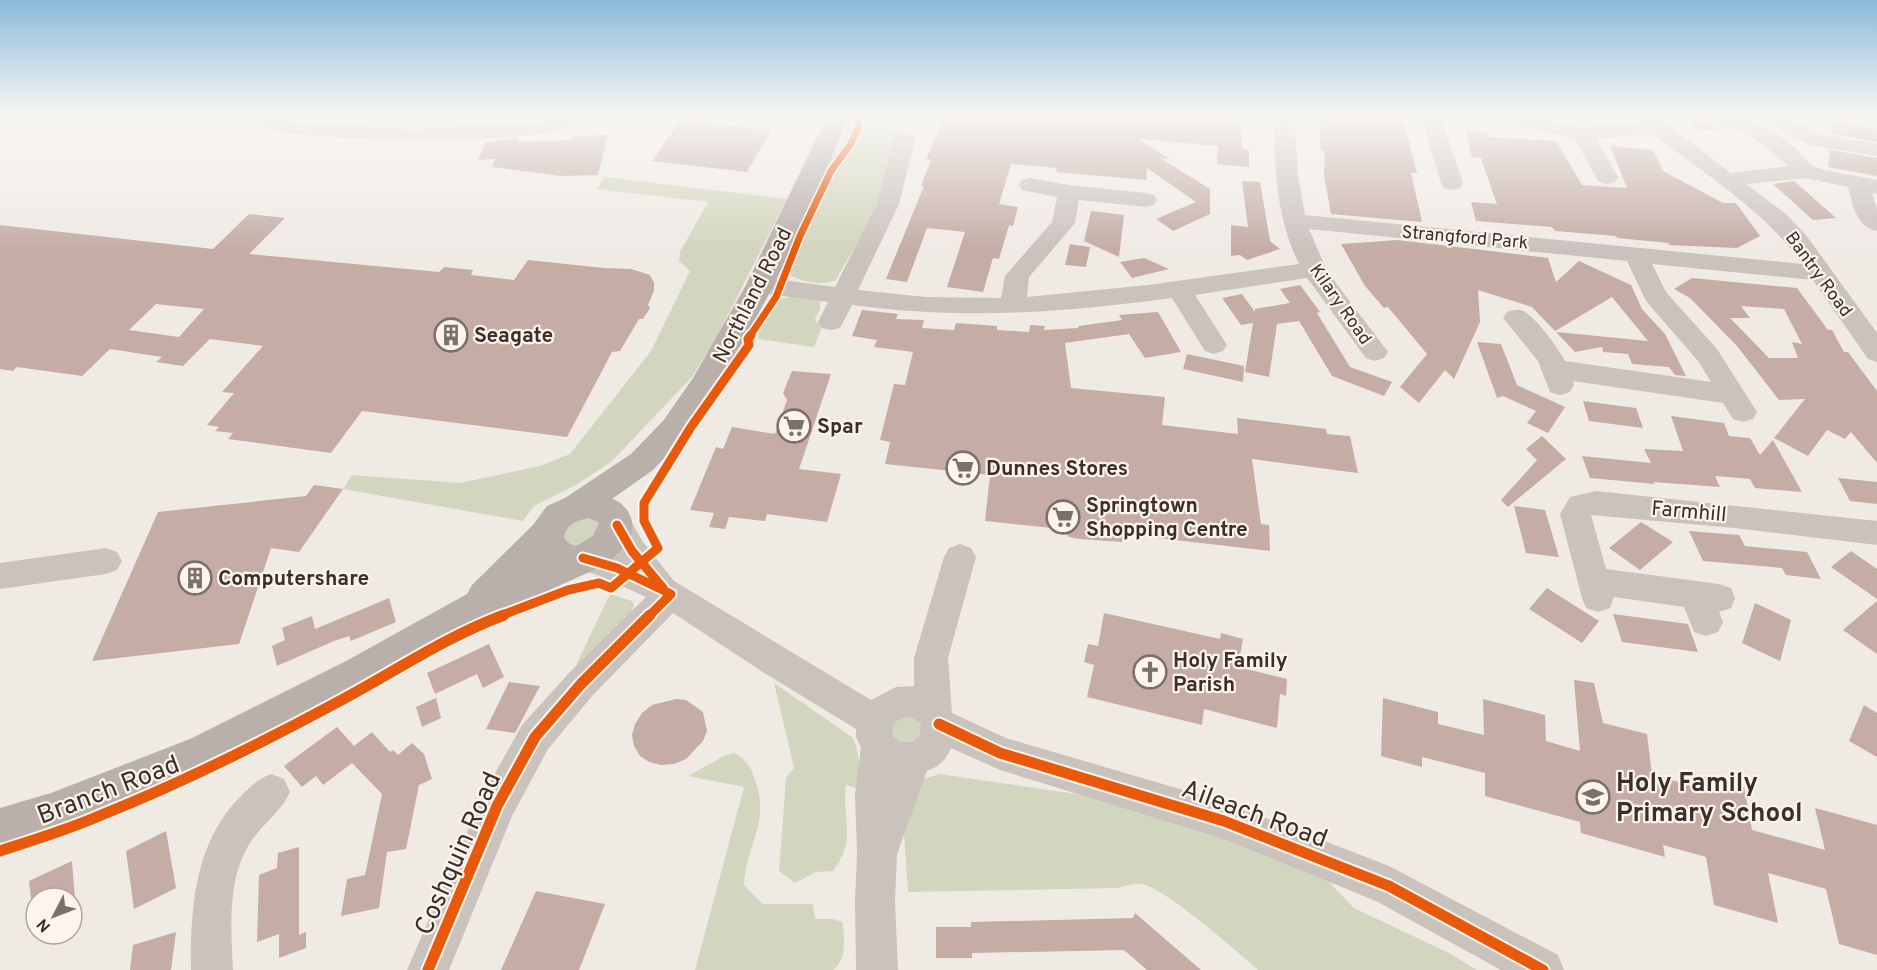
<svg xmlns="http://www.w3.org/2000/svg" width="1877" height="970" font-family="Overpass,sans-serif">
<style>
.green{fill:#d3d6be}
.building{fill:#c5aca5;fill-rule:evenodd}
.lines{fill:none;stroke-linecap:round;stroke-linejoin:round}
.minor{fill:#cac2bd;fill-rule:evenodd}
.major{fill:#b9b0ac;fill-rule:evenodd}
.cycleway-far2-casing{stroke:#fcf4ed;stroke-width:10}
.cycleway-far1-casing{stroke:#fcf4ed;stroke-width:13}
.cycleway-casing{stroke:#fcf4ed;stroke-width:15}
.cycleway-far2{stroke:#e8590c;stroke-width:7}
.cycleway-far1{stroke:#e8590c;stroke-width:9}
.cycleway{stroke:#e8590c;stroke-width:11}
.labels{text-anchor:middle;stroke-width:4.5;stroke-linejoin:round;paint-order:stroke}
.far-street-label{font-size:18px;fill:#3c2e2a;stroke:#fcf4ed}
.street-label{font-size:21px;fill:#3c2e2a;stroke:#fcf4ed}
.poi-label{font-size:21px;font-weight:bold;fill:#3c2e2a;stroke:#fcf4ed;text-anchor:start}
.near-poi-label{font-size:26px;font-weight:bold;fill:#3c2e2a;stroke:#fcf4ed;text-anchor:start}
.near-street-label{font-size:26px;fill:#3c2e2a;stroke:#fcf4ed}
</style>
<rect width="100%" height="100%" fill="#f0eae5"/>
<path class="green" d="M851 114H896L890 129 902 130 880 204 835 281C814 286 796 281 780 268L826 164 844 142Z
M604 177 787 199 714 342 692 377 611 462 576 485 534 506 523 521 343 489 352 475 460 483 540 466 570 454 651 351 690 271 679 261 680 252 708 202 597 189Z
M793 297 810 298 820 302V310L815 318 817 323H824L814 347 758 339 759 332 779 299Z
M588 517 598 521 601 525 585 547 566 546 561 532 569 523Z
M610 594 632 601 634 605 628 623 568 682Z
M774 683 852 737C861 754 859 771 860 789L846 785C841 819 858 838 833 871L816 872 795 883 779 871 786 778 794 768Z
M916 710 927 739 893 746 885 721Z
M734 753C744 758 750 765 754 777 772 823 746 842 744 885L763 904H813L815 919H833L842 922C845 937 847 960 833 970H695L744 787 688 776 724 756Z
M940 774 1083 795 1199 829 1324 877 1354 908 1449 953 1477 970H1258C1236 951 1166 888 1141 884 1134 883 1125 886 1118 888L908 892 903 820 916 785 924 779Z"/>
<path class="building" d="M925 114H1101L1104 121 1112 124 1121 122 1125 114H1240L1242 149 1249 150V167L1217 164 1218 146 1139 139 1169 159 1160 158 1210 189V214L1173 231 1156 219 1196 202 1147 168 1146 180 1056 172 1057 168 1011 164 999 204 1018 207 1013 226 1009 225 999 259 993 258 983 292 947 287 965 232 927 228 907 282 886 279 924 186H921L931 160 926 159 941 126Z
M1320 114 1382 119 1381 114H1402L1417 173H1411L1422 222 1331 214 1324 175 1325 151H1321L1319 130H1322Z
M1679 114H1709L1716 120 1714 124 1719 129 1699 131Z
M681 120 771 130 747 172 652 161Z
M1833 120 1877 129V142L1832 134Z
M1466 130 1488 132 1489 137 1556 141 1582 185 1627 188 1610 146 1653 150 1663 171 1723 203H1736L1760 236 1737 248 1669 245V243L1617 238 1616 236 1555 231 1552 227 1476 221 1471 202 1497 204 1481 158 1472 157Z
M608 135 598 175 562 176 492 167 495 159 478 160 486 142 519 138 518 142 572 140 573 136Z
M1830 150 1877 158V176L1828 167Z
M1242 181 1260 182 1270 241 1280 249 1247 260 1240 255 1231 256V225L1248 227Z
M1794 181 1802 188 1836 218 1813 220 1773 184Z
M1091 211 1124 215 1119 257 1084 241Z
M249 214 285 218 249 254 439 272 444 267 473 270 471 275 514 280 528 260 604 268 631 269 650 275 654 283V291L648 305 650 308 643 319H639L620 351 612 352 567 437 362 411 331 453 228 439 233 433 215 431 219 427 207 425 234 393 222 392 263 346 210 339 183 366 156 362 162 357 110 349 82 376 17 367 13 371 0 369V225L213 249ZM156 304 204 309 179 337 129 330Z
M1398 240 1548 258 1556 282 1579 261 1631 285 1642 309 1665 334 1686 376 1675 375 1669 367 1632 364 1628 354 1603 352 1602 347 1575 352 1556 332 1648 341 1612 297 1555 331 1532 307 1478 290 1480 322 1454 379 1445 370 1419 403 1400 387 1427 354 1388 307 1384 308 1365 286 1341 244Z
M1070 244 1090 247 1086 267 1065 265Z
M1144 258 1169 269 1132 278 1120 262Z
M1692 278 1797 288 1828 330H1832L1844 352H1848L1877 391V463L1851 432 1845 439 1827 430 1808 456 1774 438 1805 399 1779 400 1737 346 1690 298 1674 289ZM1741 306 1784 309 1802 344 1792 342 1798 358H1769L1730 318H1750Z
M1300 285 1320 312 1317 313 1350 367 1392 382 1384 396 1332 376 1299 321 1277 324 1269 377 1245 372 1253 323 1241 325 1222 298 1242 294 1255 312V309L1290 303 1280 289Z
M862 310 898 314 896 319 924 320 922 328 954 330 956 323 997 326V330L1029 332 1030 325 1045 326 1044 330 1078 328 1079 326 1122 320 1119 315 1158 312 1181 352 1145 358 1129 334 1065 343 1071 388 1165 397 1162 425 1238 434 1237 418 1326 429 1327 434 1350 436 1358 473 1252 459 1261 524 1269 525 1270 551 1123 534 1122 542 1080 539 1069 537 1061 529 985 521 990 475 885 464 890 442 880 440 894 384 905 385 913 352 874 347 877 340 852 336Z
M1477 342 1501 344 1517 385 1565 407 1548 433 1527 423 1536 411 1503 396 1497 398Z
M1187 354 1244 366 1243 382 1183 369Z
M792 371 831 374 799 469 841 474 827 522 767 514 765 521 729 517 725 529 709 527 714 513 690 510 716 447 723 449 732 427 775 434 787 400 783 393Z
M1583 401 1636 408 1643 428 1589 421Z
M1671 416 1724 423 1729 436 1750 438 1760 455 1773 440 1802 492 1755 488 1750 479 1715 476 1720 487 1653 482 1655 484 1590 478 1582 456 1651 463 1644 449 1683 451Z
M1542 436 1566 459 1508 507 1501 500 1537 460 1526 449Z
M1838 478 1877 482V504L1850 501Z
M314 485 343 489 299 552 271 548 239 644 92 661 158 512 306 496Z
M1514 506 1545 510 1559 557 1526 553Z
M1641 522 1673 542 1640 570 1609 548Z
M1689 531 1739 535 1745 546 1807 552 1821 579 1786 575 1782 568 1703 561Z
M1851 551 1877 569V599L1831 567Z
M1547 588 1599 621 1582 643 1529 609Z
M389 598 396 622 351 641 349 636 334 641 277 666 272 646 285 640 282 628 312 616 315 629Z
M1877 601V654L1843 630Z
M1755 603 1791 620 1780 661 1742 643Z
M1104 613 1220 639 1221 633 1243 639 1238 667 1287 679 1286 696 1280 694 1277 728 1204 709 1202 725 1087 697 1094 665 1084 662 1088 644 1098 646Z
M1613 614 1688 624 1698 652 1622 642Z
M489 644 504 677 483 688 477 674 435 694 427 673Z
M1574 680 1594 683 1603 723 1647 734 1652 775 1690 785 1688 773 1744 787 1752 830 1825 850 1815 808 1877 825V955L1839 944 1826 889 1768 873 1778 923 1714 905 1706 857 1663 845 1665 857 1581 833 1580 822 1485 796V773L1422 757V767L1381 756 1383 698 1438 712V724L1484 735 1483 699 1545 715 1546 741 1580 751Z
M509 682 540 686 515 733 486 729Z
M436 698 441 718 422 727 416 707Z
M676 699 686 700 703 712 707 731 703 741 686 759 674 764 661 765 649 762 640 756 634 746 632 735 635 724 642 713 652 705Z
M1864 705 1877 713V757L1849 741Z
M337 727 354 746 372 732 390 752 393 750 398 755 412 743 424 754 432 779 419 785 406 849 387 852 379 908 341 916 347 879 365 875 382 794 352 763 323 785 316 776 302 787 284 766Z
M166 831 176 888 134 909 126 851Z
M299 847V935L306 932V948L279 958V934L257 942 259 875 277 868 278 853Z
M72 861 75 898H31L29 881Z
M536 891 605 904 579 970H501Z
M1135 913 1201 970H1147L1124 950 972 953V958H936V927H971V922L1133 918Z
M176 932 171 970H130L133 945Z"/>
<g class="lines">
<path class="minor" d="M215 114H260L298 122 413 129 541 122 555 117V114H575C575 118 576 120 573 123 552 147 336 140 297 134 273 131 249 125 225 120L218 118Z
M1103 114H1123L1120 120 1113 122 1106 120Z
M1274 114H1294L1298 175 1305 215 1802 264C1766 211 1703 173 1653 134L1596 139 1618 177 1615 182 1607 184 1599 182 1574 138 1485 120 1478 118 1475 114H1519L1582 127 1639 123 1630 114H1654L1731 173 1788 166 1766 147 1734 127 1726 129 1719 127 1716 123C1733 98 1781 136 1796 149 1802 154 1807 163 1813 166 1822 171 1864 177 1877 180V194L1872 193 1877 209V231C1856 226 1853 206 1848 187L1805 178 1746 184 1786 214 1806 235 1877 333V362L1868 359 1813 280 1652 264 1666 292 1717 349 1757 412 1753 419 1743 422 1733 419 1723 403 1573 381 1574 385 1570 392 1560 395 1550 392 1538 361 1503 318 1507 312C1513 310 1519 308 1525 312 1539 321 1557 347 1565 361L1711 382 1698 361 1646 301 1627 261 1309 229 1327 271 1388 352 1384 358 1375 361 1366 358 1307 278 1195 295 1227 345 1223 351 1214 354 1205 351 1172 298C1060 313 964 320 852 305L840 328 831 330 822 328 818 322 828 302 760 293 751 291 747 285 751 279 760 277 835 287 877 204 893 140 896 135 904 134 912 135 915 140 899 204 858 290 926 297 1001 298 1005 276 1052 222 1057 197 1022 190 1019 185 1022 180 1030 178 1069 185 1146 193 1154 195 1157 200 1154 205 1146 207 1079 200 1075 223 1029 277 1027 297 1148 285 1299 264C1276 217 1274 165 1274 114Z
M1427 114H1448L1443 123 1463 183 1460 188 1452 190 1444 188 1441 183 1423 123Z
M1750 114H1778L1824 135 1877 144V156L1811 145 1753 118Z
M1596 491 1877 521V545L1734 528 1591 515 1606 569 1719 584 1731 588 1735 598 1731 608 1719 612 1723 622 1718 632 1706 636 1694 632 1684 607 1614 597 1610 608 1598 612 1586 608 1582 598 1560 514 1570 497Z
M617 513 628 516 643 542 674 581 871 700 896 687 914 686V658L944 557 949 548 960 544 971 548 976 557 948 658 952 713 1006 738 1224 802 1389 866 1558 955 1564 970H1501L1376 901 1224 839 1000 770 951 748C946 760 940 766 927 771L897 854 895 901 898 970H856L855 901 857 854 855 794 861 747 856 737V729L766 674 673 613 593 695 548 749 512 816 449 970H407L484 793 522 725 569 673 646 597 600 576 572 567 567 558 572 549 583 545 619 556 602 525 606 516ZM910 716 921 724 920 735 912 742H899L892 735 893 726 898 720Z
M106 548 117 552 122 561 117 570 106 574 0 589V563Z
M271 774 284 779 290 792C281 812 262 824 250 843 227 879 231 929 233 970H191C190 908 195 841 241 796 251 786 258 779 271 774Z"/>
<path class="major" d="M828 114H851L774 285 716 391 685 437 653 470 612 499C619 501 622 504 627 510 642 532 622 553 605 565L481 621 372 685 218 765 51 833 0 850V808L51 793 190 739 346 661 467 594 472 585 533 525 547 506 565 498 631 454 663 421 693 378 746 285ZM589 518 599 523 593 536 576 546 570 544 564 538C565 525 577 520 589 518Z"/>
<g class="cycleway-far2-casing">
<path id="cycleway-far2" d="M750 336 776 297 800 236 831 171 850 145 858 129 859 114"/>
</g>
<g class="cycleway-far1-casing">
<path id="cycleway-far1" d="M617 525 632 551 663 588
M583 558 617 568 671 594 649 616
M500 616 568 590 599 583 611 588 658 548 644 521V503L691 427 749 345 748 339 751 335"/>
</g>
<g class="cycleway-casing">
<path id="cycleway" d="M939 724 1000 753 1224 821 1389 886 1543 970
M0 851C33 840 67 830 99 816 179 784 258 745 334 704 391 674 443 638 504 615
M428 970 497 806 535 737 581 684 650 615"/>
</g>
<use href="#cycleway-far2" class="cycleway-far2"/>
<use href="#cycleway-far1" class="cycleway-far1"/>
<use href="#cycleway" class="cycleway"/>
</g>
<linearGradient id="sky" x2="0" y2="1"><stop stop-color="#8bbbd9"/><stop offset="0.46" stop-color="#f8f6f3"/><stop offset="1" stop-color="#f8f6f3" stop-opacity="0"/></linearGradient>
<rect width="1877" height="250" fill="url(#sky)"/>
<defs>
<g id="building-ring" transform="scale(1.725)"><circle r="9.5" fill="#fcf4ed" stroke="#7b706b" stroke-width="1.5"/><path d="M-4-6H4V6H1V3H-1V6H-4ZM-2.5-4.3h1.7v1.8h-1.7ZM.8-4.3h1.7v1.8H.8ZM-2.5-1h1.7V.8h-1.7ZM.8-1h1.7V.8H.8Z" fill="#7b706b"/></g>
<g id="supermarket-ring" transform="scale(1.725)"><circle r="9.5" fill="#fcf4ed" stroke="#7b706b" stroke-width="1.5"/><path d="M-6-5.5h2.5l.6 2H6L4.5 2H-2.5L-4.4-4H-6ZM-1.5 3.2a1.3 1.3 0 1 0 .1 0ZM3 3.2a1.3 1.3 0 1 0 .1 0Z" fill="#7b706b"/></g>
<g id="church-ring" transform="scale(1.725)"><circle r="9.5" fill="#fcf4ed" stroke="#7b706b" stroke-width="1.5"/><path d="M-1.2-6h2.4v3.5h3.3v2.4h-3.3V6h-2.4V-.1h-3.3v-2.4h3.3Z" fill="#7b706b"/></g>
<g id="school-ring" transform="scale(1.725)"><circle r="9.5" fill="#fcf4ed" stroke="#7b706b" stroke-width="1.5"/><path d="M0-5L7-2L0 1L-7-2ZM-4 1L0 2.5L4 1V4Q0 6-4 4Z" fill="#7b706b"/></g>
</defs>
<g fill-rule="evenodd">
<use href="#building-ring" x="451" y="335"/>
<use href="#supermarket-ring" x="794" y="426"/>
<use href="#supermarket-ring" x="963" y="468"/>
<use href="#supermarket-ring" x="1063" y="517"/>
<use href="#building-ring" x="195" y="578"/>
<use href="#church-ring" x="1150" y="672"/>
<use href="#school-ring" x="1593" y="797"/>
</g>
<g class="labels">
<g class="far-street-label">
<text transform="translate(1465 237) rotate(5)" y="6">Strangford Park</text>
<text transform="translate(1819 274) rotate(54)" y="6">Bantry Road</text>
<text transform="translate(1341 304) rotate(55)" y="6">Kilary Road</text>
</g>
<g class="street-label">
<text transform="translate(752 295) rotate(-63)" y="7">Northland Road</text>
<text transform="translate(1689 511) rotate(5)" y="7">Farmhill</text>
</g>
<g class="poi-label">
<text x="474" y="342">Seagate</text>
<text x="817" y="433">Spar</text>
<text x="986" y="475">Dunnes Stores</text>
<text x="1086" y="512">Springtown<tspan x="1086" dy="24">Shopping Centre</tspan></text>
<text x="218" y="585">Computershare</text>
<text x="1173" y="667">Holy Family<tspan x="1173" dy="24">Parish</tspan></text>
</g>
<g class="near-poi-label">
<text x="1616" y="791">Holy Family<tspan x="1616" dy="30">Primary School</tspan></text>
</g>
<g class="near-street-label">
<text transform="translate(108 789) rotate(-21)" y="9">Branch Road</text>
<text transform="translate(1255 813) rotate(20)" y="9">Aileach Road</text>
<text transform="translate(457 853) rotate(-66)" y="9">Coshquin Road</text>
</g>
</g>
<g transform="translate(54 916) rotate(228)"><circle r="28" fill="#fcf4ed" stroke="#afa59f" stroke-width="1.5"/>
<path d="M0-4.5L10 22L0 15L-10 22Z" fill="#7b706b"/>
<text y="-9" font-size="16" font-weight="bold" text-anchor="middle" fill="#3c2e2a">N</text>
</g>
</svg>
